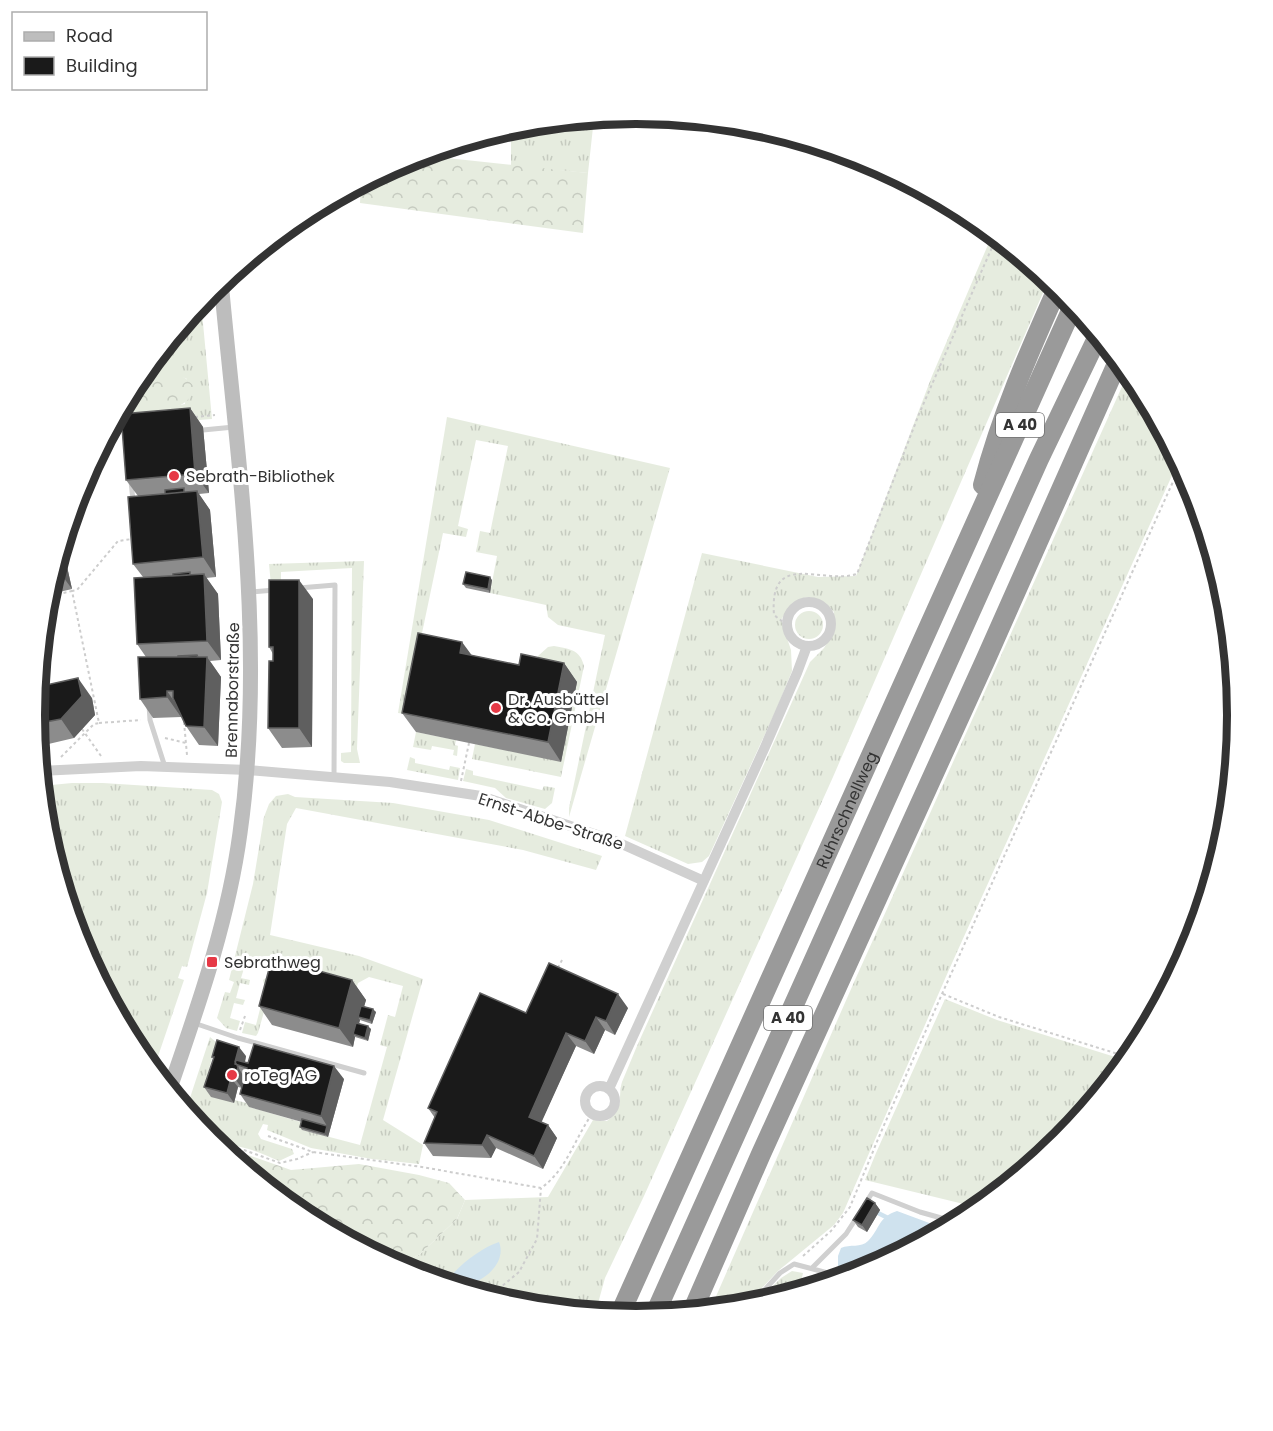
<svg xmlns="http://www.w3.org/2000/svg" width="1273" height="1431" font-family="Poppins,sans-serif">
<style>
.grass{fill:url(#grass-tufts)}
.forest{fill:url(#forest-crowns)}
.water{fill:#cfe2ee}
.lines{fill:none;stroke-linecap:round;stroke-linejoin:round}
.stream{stroke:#cfe2ee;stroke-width:4.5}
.path{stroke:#cdcdcd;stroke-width:2;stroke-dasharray:3 3;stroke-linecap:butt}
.lane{stroke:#d0d0d0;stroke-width:5}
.street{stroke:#d0d0d0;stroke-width:10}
.secondary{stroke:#bdbdbd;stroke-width:15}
.highway{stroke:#9a9a9a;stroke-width:20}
.wall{fill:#8c8c8c}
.shaded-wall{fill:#5f5f5f}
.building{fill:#1a1a1a;stroke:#5f5f5f;stroke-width:1.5}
.poi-dot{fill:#e63946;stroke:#fff;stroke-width:2}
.labels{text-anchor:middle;stroke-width:6;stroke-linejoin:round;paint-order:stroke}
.shield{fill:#fff;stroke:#707070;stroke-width:1.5}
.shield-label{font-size:15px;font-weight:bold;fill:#333}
.poi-label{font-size:16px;fill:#333;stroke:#fff;text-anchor:start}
.street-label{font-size:16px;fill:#333;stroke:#fff}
.rim{fill:none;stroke:#333;stroke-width:8}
</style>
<defs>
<pattern id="grass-tufts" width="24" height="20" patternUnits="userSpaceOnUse" patternTransform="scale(1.5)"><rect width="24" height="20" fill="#e6ecdf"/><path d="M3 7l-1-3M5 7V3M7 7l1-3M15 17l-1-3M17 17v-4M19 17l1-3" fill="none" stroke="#c6cbc0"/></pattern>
<pattern id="forest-crowns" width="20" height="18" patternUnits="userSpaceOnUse" patternTransform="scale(1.5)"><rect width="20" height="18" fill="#e6ecdf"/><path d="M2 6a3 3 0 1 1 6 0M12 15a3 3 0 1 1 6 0" fill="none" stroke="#c6cbc0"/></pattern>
</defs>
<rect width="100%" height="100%" fill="#fff"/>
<path class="grass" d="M594 118 588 173 511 166V127Z
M993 233 1049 279 833 777 644 1196 605 1278 597 1307 596 1305 592 1313 519 1306 457 1287 475 1282 449 1278V1285L406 1272 397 1267 420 1254 457 1219 465 1200 548 1197 593 1120 607 1121C626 1106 617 1099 622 1082 627 1070 632 1058 637 1046L810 662 824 648 834 631V612C812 590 797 593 781 620L791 650 792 671 777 708 709 856 702 862 688 864 625 836 702 553 818 577 856 576 932 376Z
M201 302 212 419 111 427 120 412C134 415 145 406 160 406 169 407 175 406 185 404L187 379C171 372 157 380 145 370Z
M1129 371 1137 381 1179 460 948 972 843 1213 834 1225 778 1271 744 1307 710 1310 855 980Z
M447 417 670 468 569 817V808L605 635 558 625 548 617 546 605 490 593 497 556 476 552 480 531 490 533 508 446 476 440 458 526 468 529 466 537 443 533 405 714 398 713Z
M364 561 357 749 360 763H344L341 761V753L351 752 352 568 281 572V585H271L269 564Z
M795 625a14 14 0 1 1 28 0a14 14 0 1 1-28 0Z
M554 646C569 649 580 649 584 666L561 777 472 759 475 744 561 761 535 674 538 656 548 647Z
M416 732 456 740 455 745 458 746 457 756 453 755 454 750 432 746 431 750 413 747Z
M410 757 415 759V763L449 770 450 766 460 768 458 780 407 770Z
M466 769 473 771V775L542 790 544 786 555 788 552 803 545 809 506 798 495 788 463 781Z
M72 783H103L212 790 219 794 222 802 207 893 187 967 182 966 178 978 184 980 153 1071 136 1050 80 946 46 833 41 786Z
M288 794 295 797 393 803 489 820 602 856 596 870 523 850 296 808 287 824 270 935 359 956 423 979 383 1120 423 1145 419 1164 372 1159 311 1148 267 1130 268 1125 263 1124 258 1134 261 1139 292 1149 294 1154 279 1161C258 1152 239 1143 216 1145L186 1110 210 1037 216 1042 208 1074 211 1075 233 1103 235 1100 250 1104V1107L304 1123 303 1130 360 1145 387 1047 380 1045 388 1015 395 1017 403 986 369 977 358 983 355 993 285 974 277 965 246 962 241 978 250 980 249 985 240 983 236 998 245 1000 243 1005 234 1003 230 1018 240 1021 237 1031 226 1028 217 1018 225 992 230 993 234 982 229 980 253 884 264 817 269 804 276 796Z
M269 976 273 980 258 1033 256 1036 242 1033 245 1022 256 1025 265 989 263 980Z
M945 999 997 1020 1128 1061 1062 1141 980 1208 865 1180 876 1153Z
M792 1271 803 1273 801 1282 824 1285 806 1290 793 1289 753 1306 781 1278Z"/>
<path class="forest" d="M419 155 588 173 583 233 360 203 361 183 406 159Z
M145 370C155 379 164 373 175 374 182 375 188 380 193 385 193 400 182 407 168 408 164 408 161 407 158 407 149 407 156 408 149 411 140 414 128 414 120 412L136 381Z
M229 1151 248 1155 291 1170 359 1164 419 1175 449 1183 465 1200 457 1219 420 1254 397 1267 302 1216 225 1153Z
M793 1289 806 1290 756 1305 772 1294Z"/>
<path class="water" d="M897 1211 932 1224 950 1227 867 1272C854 1276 847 1276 838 1266V1256L841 1248C850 1244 861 1248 868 1241 880 1229 878 1217 897 1211Z
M499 1242C509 1267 472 1292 449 1285V1278C462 1263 481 1248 499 1242Z"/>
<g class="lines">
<path class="stream" d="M874 1211 890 1219"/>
<path class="path" d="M195 417 215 415
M115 421 124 422
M46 597 72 591
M787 625 774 615C769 549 821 585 857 574L919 414 997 236
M184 722 187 755
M99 723 141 720
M82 729 101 756
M165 738 186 743
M61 757 94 724 99 723 72 591 77 590 118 541 132 539
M461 781 469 743
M558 968 562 960
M943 994 999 1017 1131 1058
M240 1030 245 1016
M268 1136 313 1152 422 1167 541 1188C566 1171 575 1138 592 1114
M220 1149 231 1148 244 1150 280 1163 297 1159 313 1152
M803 1256 831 1231 850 1207 881 1132 942 994 1181 464
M489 1297 519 1272 537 1239 541 1188"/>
<path class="lane" d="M203 430 234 427
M131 481 133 501
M299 588 335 585 334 777
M251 592 275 590
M149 705 150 720 165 767
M194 1023 238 1038 364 1073
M865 1204 872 1193 920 1212 959 1223
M813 1267 846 1234 857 1217
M750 1306 780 1273 794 1264 847 1278"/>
<path class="street" d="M787 624a22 22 0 1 1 44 0a22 22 0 1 1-44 0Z
M40 771 141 766 248 770 390 782 481 796 615 841 704 881
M585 1101a15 15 0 1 1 30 0a15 15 0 1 1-30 0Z
M609 1089 765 747 797 673 807 646"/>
<path class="secondary" d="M169 1091C198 1006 228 922 240 833 266 648 238 466 221 281"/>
<g class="highway">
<path d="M983 485C1001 416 1029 352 1058 287"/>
<path d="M692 1312 761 1154 985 661 1119 359"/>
<path id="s1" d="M619 1316 1074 304"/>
<path d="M654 1316 1039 459 1099 334"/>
</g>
</g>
<path class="wall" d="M190 408 203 427 209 493 199 494 210 510 216 577 206 578 218 594 221 660 210 661 221 677 218 746 199 745 186 726 181 715V717L153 718 140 699 146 657 137 644 143 577 133 564 138 496 126 480Z
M62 544 72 589 47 595Z
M492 580 490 593 466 588 463 584Z
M313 599 312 747 282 748 268 728 273 654 269 647Z
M471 655 519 665 564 663 577 682 561 762 416 732 402 713Z
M92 698 95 715 74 738 40 746 37 742 34 715Z
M352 980 366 1000 364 1006 376 1012 372 1024 360 1020 359 1023 371 1029 368 1041 355 1037 353 1047 272 1025 259 1006Z
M628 1008 615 1035 605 1030 594 1054 576 1046 541 1122 548 1125 557 1138 543 1169 496 1148 491 1158 433 1156 424 1143 435 1118 428 1108 526 1013Z
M246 1056 245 1062 344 1079 328 1137 302 1130 300 1127 302 1122 249 1107 240 1094 242 1088 238 1087 234 1103 211 1097 204 1087 214 1059 212 1057Z
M875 1203 880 1210 867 1232 858 1227 853 1220Z"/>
<path class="shaded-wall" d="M190 408 203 427 209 493 195 474Z
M197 491 210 510 216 577 203 557Z
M62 544 72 589 58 570 57 563Z
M204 574 218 594 221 660 207 641Z
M490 577 492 580 490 593 488 589Z
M299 580 313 599 312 747 299 728Z
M462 642 476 661 460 653Z
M207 657 221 677 218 746 204 727Z
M564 663 577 682 561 762 548 742Z
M78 678 92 698 95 715 74 738 61 719Z
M167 691 180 710 181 717 167 697Z
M352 980 366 1000 361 1018 358 1017 360 1020 356 1035 353 1034 355 1037 353 1047 339 1028Z
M618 994 628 1008 615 1035 606 1021Z
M373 1009 376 1012 372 1024 370 1020Z
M596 1017 605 1030 594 1054 585 1041Z
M368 1026 371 1029 368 1041 365 1038Z
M566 1033 576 1046 538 1130 529 1117Z
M239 1047 246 1056 244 1066 235 1062Z
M334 1066 344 1079 328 1137 325 1134 327 1126 321 1116Z
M238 1067 244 1077 242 1088 235 1079Z
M231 1078 238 1087 234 1103 227 1093Z
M548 1125 557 1138 543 1169 534 1156Z
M487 1135 496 1148 491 1158 482 1145Z
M875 1203 880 1210 867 1232 862 1225Z"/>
<path class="building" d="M190 408 195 474 126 480 121 414Z
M184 488V492L165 494V490Z
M197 491 203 557 133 564 128 497Z
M57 563 58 570 54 571Z
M190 572V575L173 576V574Z
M466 572 490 577 488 589 463 584Z
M204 574 207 641 137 644 134 578Z
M269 580H299V728H268L269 661H273V647H269Z
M418 633 462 642 460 653 519 665 521 654 564 663 548 742 402 713Z
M197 655 198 657H178V656Z
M138 657H207L204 727 186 726 173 698V691H167V697L140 699Z
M78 678 82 696 61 719 35 724 34 715 37 687Z
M272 958 352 980 339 1028 259 1006Z
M549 963 618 994 606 1021 596 1017 585 1041 566 1033 529 1117 548 1125 534 1156 487 1135 482 1145 424 1143 437 1112 428 1108 480 993 526 1013Z
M361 1006 373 1009 370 1020 358 1017Z
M356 1023 368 1026 365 1038 353 1034Z
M217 1040 239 1047 235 1062 238 1067 235 1079 231 1078 227 1093 204 1087 214 1057H212Z
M254 1044 334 1066 321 1116 240 1094 247 1068 235 1064 236 1060 248 1063Z
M302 1119 327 1126 325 1134 300 1127Z
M867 1198 875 1203 862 1225 853 1220Z"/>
<g class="poi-dot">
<circle cx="174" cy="476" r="6"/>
<circle cx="496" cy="708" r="6"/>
<rect x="206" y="956" width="12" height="12" rx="3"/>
<circle cx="232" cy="1075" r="6"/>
</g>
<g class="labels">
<g class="shield">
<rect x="996" y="413" width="48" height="24" rx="4.5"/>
<rect x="764" y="1006" width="48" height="24" rx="4.5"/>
</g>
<g class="shield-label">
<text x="1020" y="430">A 40</text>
<text x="788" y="1023">A 40</text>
</g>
<g class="poi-label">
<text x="186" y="482">Sebrath-Bibliothek</text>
<text x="508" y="705">Dr. Ausbüttel<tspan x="508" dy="18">&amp; Co. GmbH</tspan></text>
<text x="224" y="968">Sebrathweg</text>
<text x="244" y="1081">roTeg AG</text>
</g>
<g class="street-label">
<text transform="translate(232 690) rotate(-89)" y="6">Brennaborstraße</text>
<text dy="6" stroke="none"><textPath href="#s1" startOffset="555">Ruhrschnellweg</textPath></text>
<text transform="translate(551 821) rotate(18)" y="6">Ernst-Abbe-Straße</text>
</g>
</g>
<path d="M0 0H1273V1431H0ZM45 715a591 591 0 1 1 1182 0a591 591 0 1 1-1182 0Z" fill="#fff" fill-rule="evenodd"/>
<path class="rim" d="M45 715a591 591 0 1 1 1182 0a591 591 0 1 1-1182 0Z"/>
<rect x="12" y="12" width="195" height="78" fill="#ffffff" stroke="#adadad" stroke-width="1.5"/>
<rect x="24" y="32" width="30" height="9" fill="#bdbdbd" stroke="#adadad" stroke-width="1.5"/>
<text x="66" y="42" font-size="18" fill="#333333">Road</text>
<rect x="24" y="57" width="30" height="18" fill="#1a1a1a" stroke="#adadad" stroke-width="1.5"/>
<text x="66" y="72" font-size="18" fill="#333333">Building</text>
</svg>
